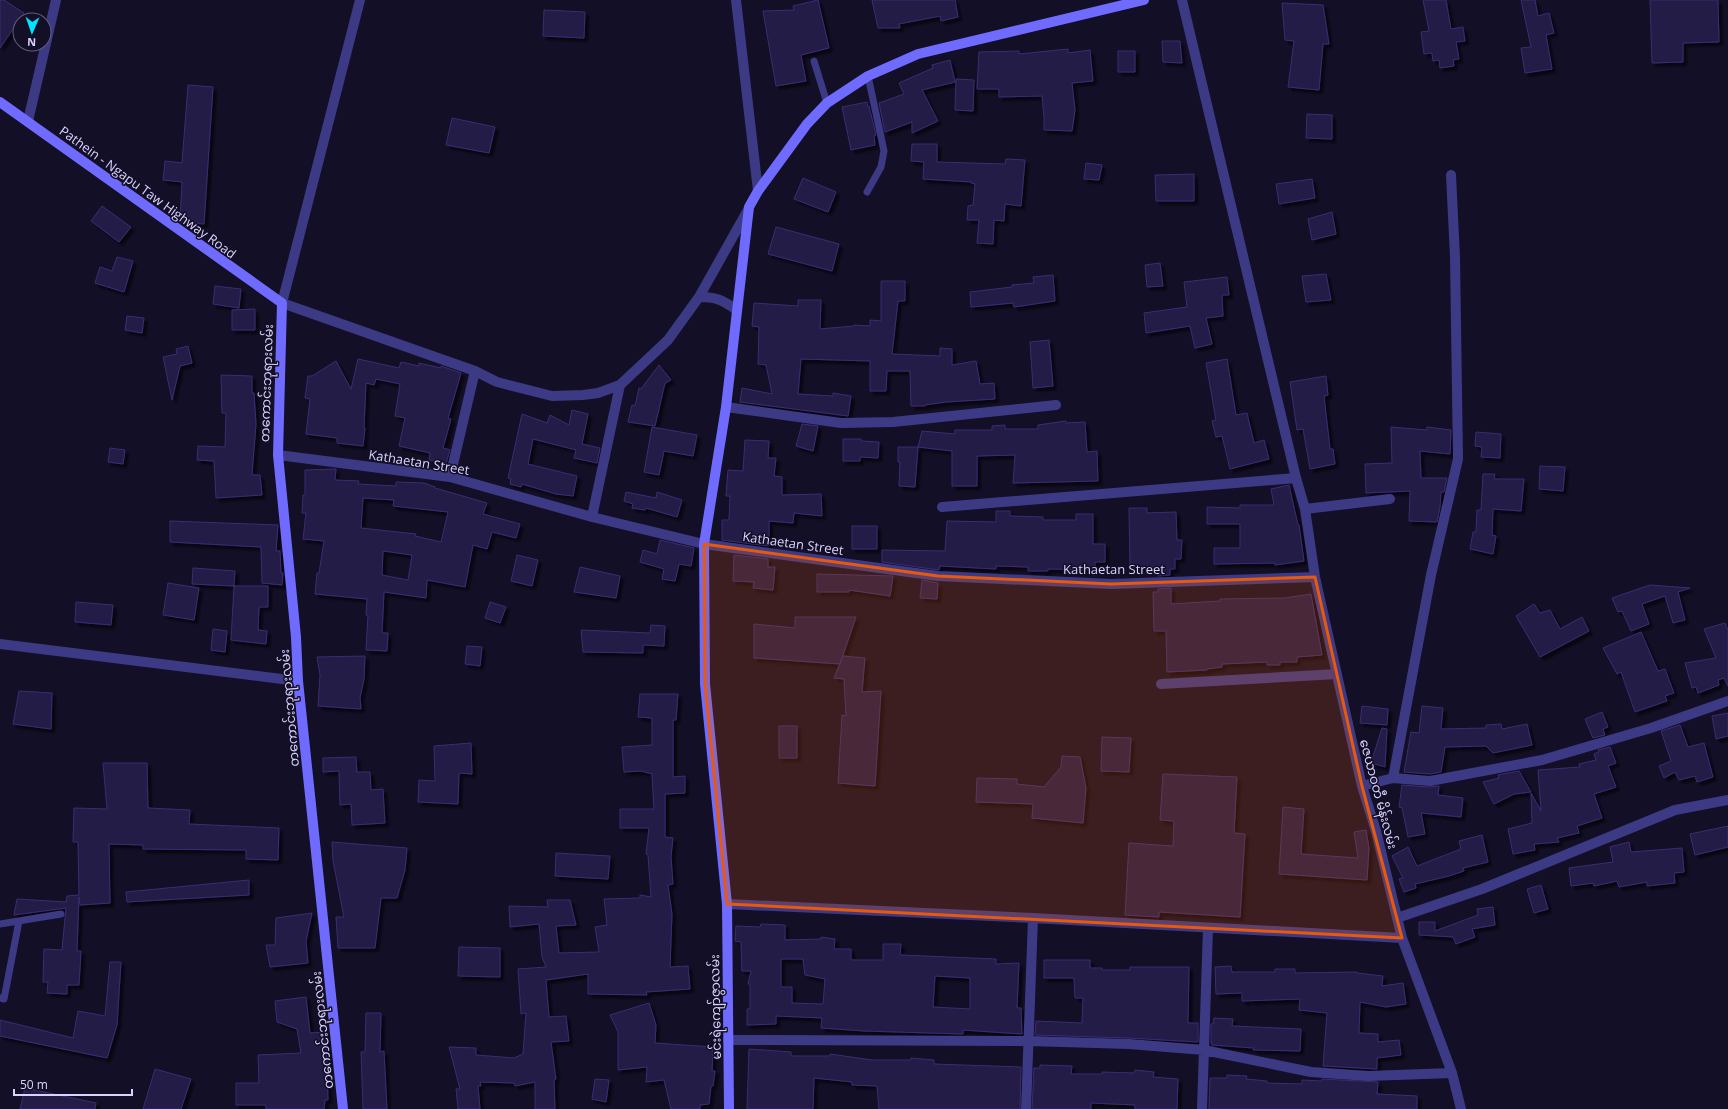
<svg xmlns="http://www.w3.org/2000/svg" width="1728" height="1109" font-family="'Open Sans','Noto Sans Myanmar',sans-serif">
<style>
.building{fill:#241b47;stroke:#3b2d73;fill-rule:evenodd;filter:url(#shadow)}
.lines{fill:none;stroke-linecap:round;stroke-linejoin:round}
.lane{stroke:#3d3a85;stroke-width:7}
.street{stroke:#3d3a85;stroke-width:10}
.secondary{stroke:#6f6bff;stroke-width:10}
.marked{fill:#e8590c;fill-opacity:0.2;stroke:#e8590c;stroke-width:3;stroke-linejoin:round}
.labels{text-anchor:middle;stroke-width:3;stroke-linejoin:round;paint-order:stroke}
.street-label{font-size:13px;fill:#d9d4ff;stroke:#130f26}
</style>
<defs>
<filter id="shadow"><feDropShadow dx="3.5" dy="3.5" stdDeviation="1" flood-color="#0009"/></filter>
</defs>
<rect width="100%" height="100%" fill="#130f26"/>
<path class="building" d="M0 0H4L24 13 0 48Z
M818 0 829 48 801 55 806 81 776 86 763 11 794 10 793 6Z
M872 0H955L958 17 941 21 940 16 899 24 900 28H878Z
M1423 0H1446L1451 29 1463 27 1465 41 1456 42 1459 59 1453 60 1454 66 1440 68 1439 60 1433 61 1432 53 1424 54 1421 32 1429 31Z
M1521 0H1535L1538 16 1549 13 1554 33 1546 35 1552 69 1525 73 1521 48 1531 47Z
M1650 0H1718L1719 42 1683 43V62L1652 63Z
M1282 3 1323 5 1329 44H1323L1319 90 1288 87 1294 41 1285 40Z
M544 10 585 12 584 38 543 36Z
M1162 41H1180L1182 63 1163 62Z
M1068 49V53L1090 50 1093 81 1072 83 1075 110 1072 131 1044 130V117L1042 96 999 97V89H977L979 52 1019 51V54Z
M1118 51H1135V72H1118Z
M950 60 955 82 922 90 938 121 912 133V122L885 132 879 103 904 94 899 83 933 68 932 65Z
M956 79 974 80 973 111 955 110Z
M188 85 213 87 204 224 180 222 182 182 163 180 165 161 182 163Z
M867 102 868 107 869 106 876 135 874 136 875 145 851 150 842 107Z
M1307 114 1332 115V139L1306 138Z
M452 118 495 127 489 153 446 145Z
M912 144H937V162L1005 164 1006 159 1025 160 1021 206 1005 204 1004 221 994 220 993 244 977 243 979 220H967L968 206 973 205 975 184 971 183V182L923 179 924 162 911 161Z
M1086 163 1102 165 1099 180 1084 179Z
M1194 174V201H1156L1155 175Z
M803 178 836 192 828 212 794 199Z
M1312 179 1315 198 1279 204 1276 184Z
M102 206 131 227 119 242 91 221Z
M1332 212 1336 234 1312 240 1308 219Z
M776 227 839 244 832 271 768 254Z
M117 257 133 261 124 292 95 283 100 267 112 271Z
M1160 263 1163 286 1147 287 1145 265Z
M1326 274 1331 300 1306 302 1302 276Z
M1053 275 1055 301 1014 307 1013 303 971 307 970 292 1012 287V285L1034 283 1033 277Z
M1227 277 1229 295H1222L1223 316 1206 318 1212 344 1195 348 1190 326 1146 333 1144 313 1187 307 1184 282Z
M881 281H905V301H898L892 354 940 356V348L952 349V365L976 361 980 384 994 383 995 399 946 402 925 405V406H911L910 371H887L886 391H870V361L801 359 798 394 833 396V393L851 396 848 416 740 402 742 388 772 394 766 365 758 364 759 327 752 326 754 303 798 306V300H821L820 329 854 326V325L870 326V320L881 321Z
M215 286 241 289 239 308 213 304Z
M255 309V330H232V310Z
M127 316 144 318 142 333 125 330Z
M1049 340 1053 386 1033 388 1030 342Z
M188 346 192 363 180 366 172 400 163 357 177 354 176 349Z
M358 359 399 368 401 362 419 366V363L441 368V366L461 373 448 418 451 419 443 448 450 450 446 464 429 460 430 453 399 446 405 418 395 416 400 384 376 379 374 385 366 383 364 428H365L363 446 337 443V438L306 434 310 399 305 398 308 376H312L336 361 351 389Z
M1227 359 1236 415 1247 413 1254 443 1264 440 1269 459 1230 469 1222 436 1216 437 1212 421 1216 420 1206 363Z
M659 365 671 380 665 383 655 426 628 422 632 405 635 406 639 388 641 389Z
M221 375 252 376V393H254L256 424 252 475H260L262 495 216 498 214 461 197 460 198 446 225 447 226 413H222Z
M1326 376 1328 395 1324 396 1330 449H1333L1335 464 1310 469 1303 429 1297 430 1290 382Z
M572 410 588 414 582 444 600 448 597 463 574 458 576 450 533 439 528 464 577 476 573 496 556 494 522 484 521 487 510 484 511 479 508 478 522 414 547 423 550 415 569 425Z
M1066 421V423L1085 422 1087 452 1097 451 1098 481 1013 483 1015 455 977 456V486H952V451L918 447 922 431 955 434V430H992V426L1005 425V429H1038V425Z
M802 424 818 426 813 451 796 446Z
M652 427 697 435 693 456 664 451 659 475 644 472Z
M1391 427 1427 430V427L1451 430 1450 454 1420 451 1421 478H1447L1444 492H1441L1440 507 1437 522 1409 521 1410 491 1366 493 1365 464 1392 463Z
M1476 432 1501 434 1500 458 1481 457 1482 447 1475 446Z
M843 439H861V441L879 442 878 458 860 457V461H843Z
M745 440 769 441 768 458H776L774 476 782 477V495L821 494 822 516 794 513 793 523 769 521V546L722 540V520H729L730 496H726L728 470 743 471Z
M898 447H918L915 487 899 486 900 462H898Z
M110 448 125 450 123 464 108 462Z
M1540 466 1565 467 1563 491 1539 489Z
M336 469 335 480 359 481 358 484 396 486V482L424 483 435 487V488L487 503 483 514 520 524 516 538 492 532 487 549 473 545 465 587 427 580 426 598 384 592 382 633H388L387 651 366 650 368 615H366L367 599 315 594 317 573H319L324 541 303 539 306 513H302L303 495H305V470ZM363 498 394 500 393 506 448 512 441 542 415 536 416 534 361 528ZM383 551 412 555 408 580 382 575Z
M1483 474H1495L1494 479H1524L1521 511 1493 509 1492 535 1496 536 1493 554 1470 549 1473 532H1476L1477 510H1481Z
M1289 485 1298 525H1299L1304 561 1275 565V563L1214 564V548H1240V524H1207V507L1240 508V505H1274L1271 489Z
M626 492 656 498 657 492 682 500 677 517 646 508 645 510 632 508 633 504 624 501Z
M1129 508H1147V513L1176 512 1177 540H1182L1181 559H1175V569H1170V575L1158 576V567L1130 568Z
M996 511H1010V516L1043 517V520H1076V514H1093V544H1105V562H1095V570L1048 569V571H1028V567L996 566V569L940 566 939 570 882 562V550L945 551 947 521 996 522Z
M170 521 278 525 276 551H280L281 573H283L282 585 262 583 261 547 170 542Z
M852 526H877V549H852Z
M660 540 694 548 691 566 679 564 675 581 662 579 664 569 640 562 643 550 657 554Z
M517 555 538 560 532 586 511 581Z
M734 555 768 559V567H775L773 590 753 588 754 582 733 581Z
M580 567 620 576 616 598 574 592Z
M193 568 235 571 234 586 192 584Z
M817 574 893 576 890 596 849 590V592H817Z
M922 580 938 583 937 599 920 598Z
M168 583 199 588 194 620 163 615Z
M1650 585 1690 588 1678 592 1685 620 1673 623 1665 596 1642 604 1649 624 1631 631 1622 611 1618 612 1612 598Z
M234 586H268V607H259L258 630 267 631 266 644 231 640Z
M1171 588V604L1220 601V599L1285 598 1311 594 1322 655 1297 657V662H1280V665H1267V662L1222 664V667L1207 669V670L1167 672 1166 631H1154L1153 592H1158V589Z
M76 602 113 605 111 625 75 622Z
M490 602 506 607 500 623 485 618Z
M1534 604 1540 613 1550 610 1560 629 1582 617 1589 631 1540 657 1516 616Z
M795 617H856L840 664 754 658V624L795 628Z
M1725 623 1728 630V686L1724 678 1718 680 1719 685 1698 693 1696 687 1692 688 1685 663 1716 658 1704 629Z
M651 625 665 626 664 646 643 645V653L583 652 581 630 650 633Z
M213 629 227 631 225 652 211 650Z
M1641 632 1658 671 1665 669 1674 693 1665 696 1667 701 1635 712 1621 672 1617 674 1603 648Z
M467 646 482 647 480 666 465 664Z
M365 656 364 679 360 698 361 709 318 706 320 675 317 657Z
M843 656 865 658 862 692 881 691 875 786 838 783 842 715 846 716 844 679 834 678Z
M19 691 52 693 51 729 13 724Z
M640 694H678L676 720H673V777L685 776V793L665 794V837L673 838 671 857 673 884 668 885 672 914 670 967 688 966 690 989 646 992 647 995 588 994V974L546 980 549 1017 566 1016 569 1041 551 1042 556 1079 554 1080 555 1109H535V1082L515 1086 514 1083 480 1082 481 1086H478L480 1109H458L456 1089H460L449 1047 476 1048V1055L514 1058 523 1054 526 1013 521 1014 518 969 546 967 542 957 539 924 510 927 509 906 548 907 547 900H570L576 925 556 926 559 953 599 952 595 927 607 925 604 899 640 898V895L651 897 648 855 646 854 649 828H620V809H654L652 774 641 771 624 772 622 747 652 745V718L638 717Z
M1362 706 1388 709 1387 725 1360 723Z
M1422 706 1443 708 1441 729 1486 728V725L1501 724 1502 729 1527 724 1532 745 1493 753 1486 746 1445 747 1441 772 1430 774 1404 772 1411 732 1419 733Z
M1602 712 1608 727 1603 729 1605 735 1593 738 1585 719Z
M1728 713V736L1716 739 1712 716Z
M1680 725 1688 747 1704 743 1713 777 1697 782 1695 776 1679 780 1675 772 1664 778 1659 766 1671 761 1661 731Z
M779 726H797V758H779Z
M1382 728 1387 729 1385 767 1371 763Z
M1102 737 1131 738 1129 772 1101 771Z
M471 743 472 774 459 773 458 804 418 802 419 780 435 781 434 746Z
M1610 747 1616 763 1608 766 1616 787 1594 794 1602 818 1577 826 1579 833 1557 838 1559 842 1534 844 1535 850 1513 854 1508 829 1532 823 1531 793 1541 811 1538 770 1580 767 1579 764 1596 760 1594 754 1599 752 1598 750Z
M1062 756 1080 757 1086 788 1083 823 1032 818 1033 804 976 802 977 778 1017 779V784L1044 787 1061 767Z
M356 757 357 772H370L371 790 383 789 385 823 352 825 351 804 340 805 339 771 323 772V758Z
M103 763H147L148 808 190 810 189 824 279 828 278 860 246 859V850L143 849V845L109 844 110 903 80 905 79 897 77 951H81L79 985H67V994L47 993 48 982H43L44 949 62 950 66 908 14 915 17 899 66 902 67 896 79 895 78 842H73L74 808 107 809Z
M1519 771 1531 792 1514 794 1494 804 1483 782 1499 778 1498 775Z
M1163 774 1237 777 1234 833 1245 834 1240 917 1159 912V917L1125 915 1129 843 1173 846 1174 821 1160 820Z
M1402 785 1429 787 1439 786 1438 795 1463 798 1461 817 1421 813 1425 834 1408 837 1402 808 1399 807Z
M1283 807 1304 809 1301 854 1358 858 1354 832 1366 830 1369 848 1367 880 1279 874Z
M1728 826V847L1695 855 1690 834Z
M1482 835 1488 862 1463 868 1464 871 1449 876 1415 884 1416 888 1404 892 1399 879 1403 878 1392 856 1408 847 1417 866 1461 849 1459 841Z
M332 842 407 848 405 870 397 898H381L375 948H338L336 917H344L333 861Z
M1629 842 1631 852 1682 848 1684 872 1674 873 1675 883 1647 886V882L1619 887 1617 881 1594 886 1593 883 1571 886 1569 868 1613 862 1610 847Z
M556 853 610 856 608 879 555 876Z
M249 880V895L127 902 126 892Z
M1541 885 1548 909 1534 913 1527 889Z
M1493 907 1495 925 1472 929 1475 937 1456 944 1453 937 1419 935V922H1435V931L1478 915 1477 909Z
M312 913 306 941 308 963 270 967 266 945H275L276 918Z
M761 924 785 925V940L821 939V937L835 939 834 949H851V960H883V944H901L900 955 996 959V964L1019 963 1017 1008H1021L1022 1034 963 1030V1034L864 1031 821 1028 822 1018 776 1016V1024L747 1025V1009H750V984H748L751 971H742L741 942 735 941 736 926 760 927ZM781 959H803L805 975 825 979 823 1004 792 1003V987H781ZM935 976 970 978V1009L933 1007Z
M459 947 500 948V977L458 976Z
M1044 960H1090V968H1102V970H1130V967H1189L1188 1023H1198V1042L1129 1038 1035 1035 1036 1021 1082 1023 1083 998H1075L1074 978H1044Z
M110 962H121L117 1025 107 1058 0 1036V1020L73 1038 78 1011 105 1016Z
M1231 966 1232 972H1275V969H1295V973L1357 972V973L1383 976 1382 986 1403 983 1406 1004 1386 1007 1360 1002 1359 1033 1378 1034V1042L1399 1040 1401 1055 1377 1058V1069L1323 1066 1327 1013 1299 1010 1300 999 1242 1001V993L1216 994 1215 967Z
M306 997 310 1033 326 1032 328 1100H325L324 1109H266V1105H236V1083H259L258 1055 301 1053 297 1029 277 1022 275 1001Z
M649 1003 656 1025 655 1043 713 1047 712 1071H715L713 1086H711L709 1104 700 1105V1109H671L664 1080 646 1082 647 1067 618 1070V1032L610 1015Z
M366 1013H381L380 1052 384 1051 387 1109H363L361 1052H365Z
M1214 1018 1233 1019 1232 1026 1301 1029 1300 1051 1253 1050 1254 1048 1212 1045V1043H1211V1024H1213Z
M749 1049 791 1052V1056H830V1054L872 1060H911V1058L934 1060V1064L1021 1067 1020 1109H879L877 1086 852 1085V1082L814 1078 813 1109H747Z
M1040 1065 1072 1066 1071 1074H1102V1072L1134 1073 1135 1070 1154 1072 1153 1077 1178 1079 1177 1109H1135V1105L1091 1103V1109H1032L1034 1068H1040Z
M155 1069 191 1079 181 1109H143Z
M1227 1075 1247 1076 1246 1079 1267 1081V1083L1302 1084V1080L1322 1081V1079L1378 1082 1377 1094 1417 1096V1109H1209L1210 1078H1227Z
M595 1079 609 1080 606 1102 592 1099Z
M25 1088 96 1103 95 1109H20Z"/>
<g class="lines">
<path class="lane" d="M814 61 827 103
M867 192 881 167 884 151 868 76
M0 924 61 914
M0 998 4 999 19 921"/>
<path class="street" d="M360 0 282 303 475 371 497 382 552 396 583 395 598 393 620 385 668 340 699 297 749 208
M736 0 758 191
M1182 0 1296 478 1305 509 1315 577 1362 786 1376 831 1402 938 1452 1073 1461 1109
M28 121 56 0
M699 297C717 297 722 300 737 310
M726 407 841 423 893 422 1056 405
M278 455 450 477 592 517 704 544 938 576 1111 584 1315 577
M450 477 475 371
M942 507 1296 478
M1305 509 1390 499
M592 517 620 385
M0 644 298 681
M1161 684 1337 674
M1393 778 1431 575 1458 459 1455 257 1451 175
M1362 786 1393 778 1430 781 1542 760 1651 728 1728 701
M727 904 1033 918 1402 938
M1397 918 1482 889 1675 810 1728 800
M728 1040 1029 1041 1129 1044 1204 1050 1311 1072 1368 1076 1452 1073
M1026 1109 1033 918
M1202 1109 1208 928"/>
<path class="secondary" d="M0 102 282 303 278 455 296 637 298 681 343 1109
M729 1109 727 904 705 684 704 544 726 407 749 207 758 191 807 124 827 103 868 76 918 54 1144 0"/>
</g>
<path class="marked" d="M704 544 938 576 1111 584 1315 577 1362 786 1402 938 727 904 705 684Z"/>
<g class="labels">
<g class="street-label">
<text transform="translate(148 192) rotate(36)" y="5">Pathein - Ngapu Taw Highway Road</text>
<text transform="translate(266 383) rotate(-88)" y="5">တကောင်းဘုရားလမ်း</text>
<text transform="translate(419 462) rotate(9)" y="5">Kathaetan Street</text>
<text transform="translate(793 543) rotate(8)" y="5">Kathaetan Street</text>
<text x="1114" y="574">Kathaetan Street</text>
<text transform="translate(289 708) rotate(-95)" y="5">တကောင်းဘုရားလမ်း</text>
<text transform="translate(1379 794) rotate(75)" y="5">ဇေယာဝတီ မိန်းလမ်း</text>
<text transform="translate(715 1007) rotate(-91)" y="5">မင်းရဲကျော်ဇွာလမ်း</text>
<text transform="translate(322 1030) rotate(-96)" y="5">တကောင်းဘုရားလမ်း</text>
</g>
</g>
<g transform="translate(32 32) rotate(182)"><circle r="19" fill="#130f26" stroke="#625e7d"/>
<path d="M0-3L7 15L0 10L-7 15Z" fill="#00e5ff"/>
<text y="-6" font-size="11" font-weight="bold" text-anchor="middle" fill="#d9d4ff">N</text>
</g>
<path d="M14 1089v6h118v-6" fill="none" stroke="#d9d4ff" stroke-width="2"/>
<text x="20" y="1089" font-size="12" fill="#d9d4ff" stroke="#130f26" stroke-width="3" paint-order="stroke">50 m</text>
</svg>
